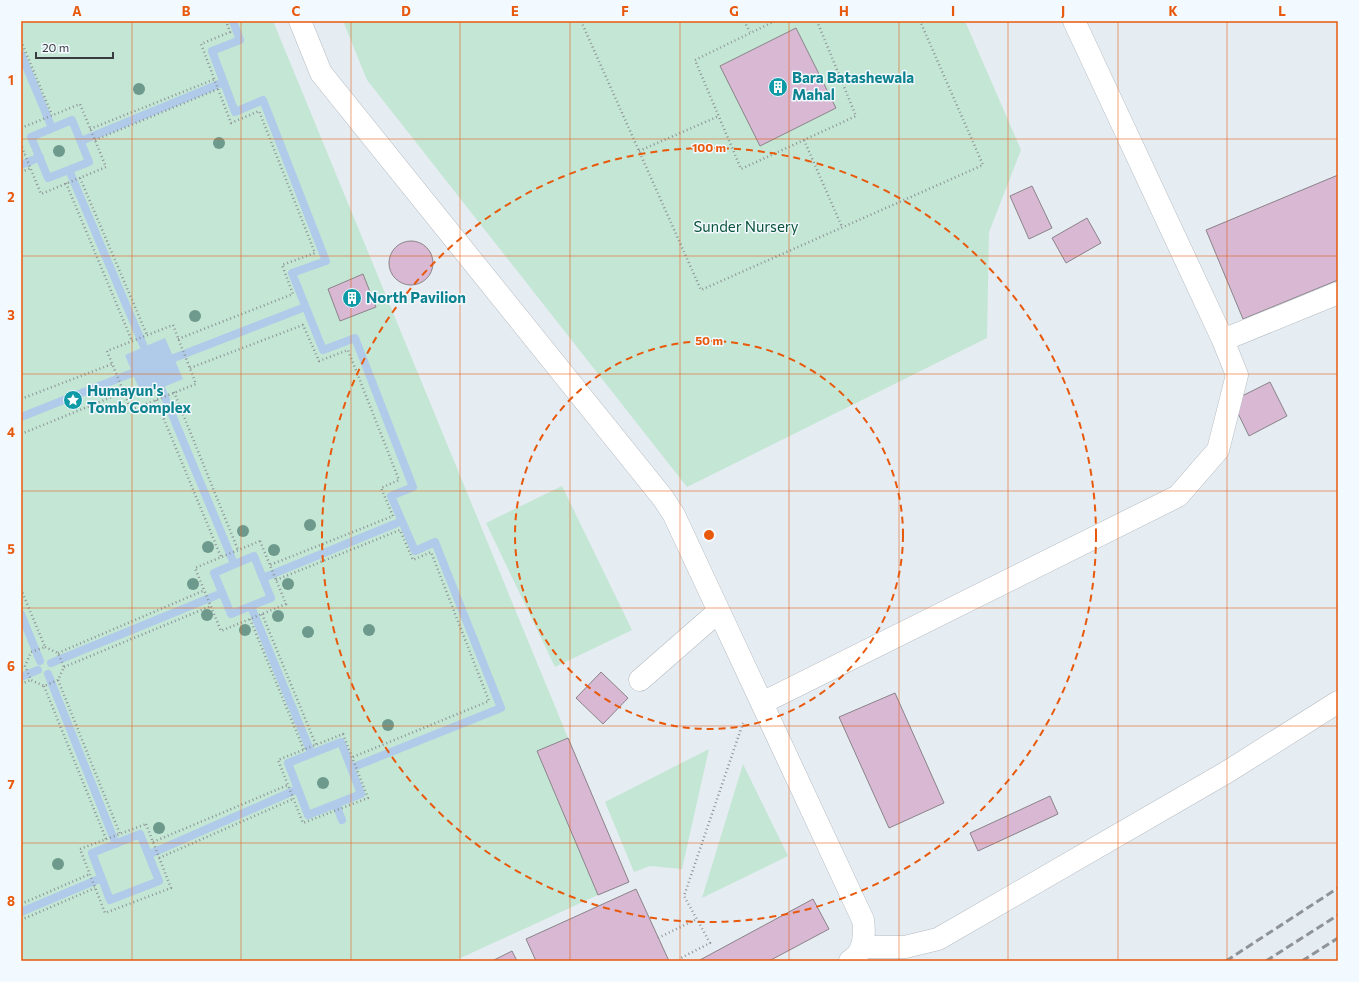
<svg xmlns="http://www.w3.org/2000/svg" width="1359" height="982" font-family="Commissioner,sans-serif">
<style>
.green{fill:#c4e6d4}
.water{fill:#afcbe9}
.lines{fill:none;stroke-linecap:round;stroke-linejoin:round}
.stream{stroke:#afcbe9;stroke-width:8}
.building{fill:#d8b8d3;stroke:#8a8389}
.minor-casing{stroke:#b5bbc1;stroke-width:23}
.path{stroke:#8e9297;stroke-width:2.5;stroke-dasharray:1 3;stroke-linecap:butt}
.minor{stroke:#fff;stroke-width:22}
.rail{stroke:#8f9397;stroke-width:3;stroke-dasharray:8 4;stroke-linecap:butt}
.tree{fill:#6e998d}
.grid{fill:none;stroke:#e8590c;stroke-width:1;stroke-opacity:0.55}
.ring{fill:none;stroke:#e8590c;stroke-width:2;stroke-dasharray:7 5}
.labels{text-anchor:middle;stroke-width:3;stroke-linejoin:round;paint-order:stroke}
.culture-label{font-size:15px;font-weight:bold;fill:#0d838f;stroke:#f2f9ff;text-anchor:start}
.park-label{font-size:15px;fill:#0c553b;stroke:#f2f9ff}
.centre{fill:#e8590c;stroke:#f2f9ff;stroke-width:2}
.ring-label{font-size:12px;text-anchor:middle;font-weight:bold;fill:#e8590c;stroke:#f2f9ff;stroke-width:3;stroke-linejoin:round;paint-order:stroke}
.neatline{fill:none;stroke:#e8590c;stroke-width:1.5}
.grid-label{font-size:13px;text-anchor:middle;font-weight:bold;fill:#e8590c}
</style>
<rect width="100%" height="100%" fill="#e5ecf2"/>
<path class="green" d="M21 21H273L568 738 537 751 598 895 454 961H21Z
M343 21H965L1021 150 989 232 987 338 687 487 367 80Z
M562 486 632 630 555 667 486 523Z
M709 749 682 869 650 866 634 872 605 802Z
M743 764 788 856 702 898Z"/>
<path class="water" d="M165 338 183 379 142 396 125 355Z"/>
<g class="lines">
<path class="stream" d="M233 21 240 40 212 51 235 112 263 100 326 261 292 273 323 350 355 338 413 487 391 496 415 551 435 542 501 708 351 768
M21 54 52 128
M72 120 89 162 48 178 31 137Z
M81 141 224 82
M21 165 40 157
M69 170 144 347
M174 358 300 309
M161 388 233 561
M21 417 132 373
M254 556 271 598 231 614 214 573Z
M263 578 402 521
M252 609 310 750
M21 614 40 661
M51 663 222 593
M48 674 116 844
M21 677 38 670
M341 742 361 794 308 815 288 763Z
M337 807 342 820
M140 834 159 881 110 900 92 853Z
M150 854 298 789
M21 912 99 879"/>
</g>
<path class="building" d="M796 28 836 108 760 146 720 66Z
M1338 175V280L1243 319 1206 230Z
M1032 186 1052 228 1029 239 1010 196Z
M1087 218 1101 243 1066 263 1052 238Z
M389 263a22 22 0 1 1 44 0a22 22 0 1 1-44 0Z
M363 274 376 307 340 321 328 289Z
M1270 382 1287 416 1249 436 1232 401Z
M601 672 628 698 603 724 576 698Z
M895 693 944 803 889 828 839 717Z
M568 738 629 882 598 895 537 751Z
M1050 796 1058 814 978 851 970 833Z
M636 889 669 961H536L526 939Z
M813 899 829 929 769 961H698Z
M512 951 517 961H492Z"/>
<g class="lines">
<g class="minor-casing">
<path id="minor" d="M300 21 321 73 663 498 674 515 863 920C865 935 865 953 850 961
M1223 340 1338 293
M640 680 719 611
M762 703 1178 496 1218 450 1237 375 1223 340 1074 21
M862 947H905L938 939 1227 772 1338 702"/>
</g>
<path class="path" d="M581 21 701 290 983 165 920 21
M744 21 750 32
M775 21 695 60 741 169 856 116 817 21
M21 41 52 115
M21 128 80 104 106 167 41 194 21 145
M90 129 215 79
M95 140 218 89
M804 140 842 227
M639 151 719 116
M21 156 25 154
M21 172 31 168
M80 178 147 335
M66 183 132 341
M173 325 196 384 131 410 107 351Z
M178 339 293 294 282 265 315 253 259 111 231 123 201 44 230 32 226 21
M190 368 303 325 319 361 348 350 399 480 381 488 393 516 270 565
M174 392 238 550
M21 399 112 364
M156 400 221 557
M21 434 124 392
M260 541 286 604 221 631 195 568Z
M276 580 400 530 413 560 431 552 489 701 353 757
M21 589 45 647
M262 614 316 745
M250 619 304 750
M45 647 58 653 64 667 58 680 44 686 31 680 25 666 31 652Z
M58 653 205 590
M64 667 211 606
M58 680 120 834
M21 684 31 680
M44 686 106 839
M343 734 368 798 303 823 278 760Z
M146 824 171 888 105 913 80 849Z
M153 842 288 785
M159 858 293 799
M21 904 90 874
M21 920 95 888
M658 938 697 919
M683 961 681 958 710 943 684 896 743 723"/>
<use href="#minor" class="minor"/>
<path class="rail" d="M1226 961 1338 888
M1266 961 1338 915
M1302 961 1338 938"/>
</g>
<g class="tree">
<circle cx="139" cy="89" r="6"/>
<circle cx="219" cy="143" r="6"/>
<circle cx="59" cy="151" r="6"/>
<circle cx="195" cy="316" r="6"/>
<circle cx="310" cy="525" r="6"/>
<circle cx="243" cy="531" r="6"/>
<circle cx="208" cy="547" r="6"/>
<circle cx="274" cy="550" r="6"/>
<circle cx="193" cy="584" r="6"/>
<circle cx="288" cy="584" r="6"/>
<circle cx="207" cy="615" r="6"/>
<circle cx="278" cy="616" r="6"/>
<circle cx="245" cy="630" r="6"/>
<circle cx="369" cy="630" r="6"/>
<circle cx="308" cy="632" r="6"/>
<circle cx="388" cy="725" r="6"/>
<circle cx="323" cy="783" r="6"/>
<circle cx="159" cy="828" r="6"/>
<circle cx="58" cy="864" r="6"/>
</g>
<path class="grid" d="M132 21V961M241 21V961M351 21V961M460 21V961M570 21V961M680 21V961M789 21V961M899 21V961M1008 21V961M1118 21V961M1227 21V961M21 139H1338M21 256H1338M21 374H1338M21 491H1338M21 608H1338M21 726H1338M21 843H1338"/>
<g class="ring">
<circle cx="709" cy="535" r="194"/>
<circle cx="709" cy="535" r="387"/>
</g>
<defs>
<g id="building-disc" transform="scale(1)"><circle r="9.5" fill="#0f9aa8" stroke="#f2f9ff"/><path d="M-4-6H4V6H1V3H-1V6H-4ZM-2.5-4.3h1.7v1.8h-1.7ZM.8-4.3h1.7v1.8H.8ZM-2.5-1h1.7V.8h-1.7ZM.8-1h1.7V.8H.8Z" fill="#fff"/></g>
<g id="sight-disc" transform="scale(1)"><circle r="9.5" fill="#0f9aa8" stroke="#f2f9ff"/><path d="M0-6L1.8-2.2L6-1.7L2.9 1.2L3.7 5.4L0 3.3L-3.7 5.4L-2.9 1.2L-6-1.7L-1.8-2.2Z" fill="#fff"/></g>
</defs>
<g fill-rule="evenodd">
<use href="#building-disc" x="778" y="87"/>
<use href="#building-disc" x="352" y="298"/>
<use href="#sight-disc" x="73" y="400"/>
</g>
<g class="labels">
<g class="culture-label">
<text x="792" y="83">Bara Batashewala<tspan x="792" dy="17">Mahal</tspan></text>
<text x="366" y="303">North Pavilion</text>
<text x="87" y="396">Humayun's<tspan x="87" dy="17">Tomb Complex</tspan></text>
</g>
<g class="park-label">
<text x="746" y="232">Sunder Nursery</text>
</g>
</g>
<circle cx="709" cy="535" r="6" class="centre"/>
<g class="ring-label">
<text x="709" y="152">100 m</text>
<text x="709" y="345">50 m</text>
</g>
<rect width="1359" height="982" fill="none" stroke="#f2f9ff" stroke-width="44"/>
<path d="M36 52v6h77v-6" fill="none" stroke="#3a3c3f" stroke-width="2"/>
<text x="42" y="52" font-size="12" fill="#3a3c3f" stroke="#f2f9ff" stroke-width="3" paint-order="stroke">20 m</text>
<rect x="22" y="22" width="1315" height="938" class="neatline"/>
<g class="grid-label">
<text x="77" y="16">A</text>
<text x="186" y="16">B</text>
<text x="296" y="16">C</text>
<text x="406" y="16">D</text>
<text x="515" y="16">E</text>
<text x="625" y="16">F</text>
<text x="734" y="16">G</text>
<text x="844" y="16">H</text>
<text x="953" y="16">I</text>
<text x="1063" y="16">J</text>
<text x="1173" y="16">K</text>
<text x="1282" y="16">L</text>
<text x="11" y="85">1</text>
<text x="11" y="202">2</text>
<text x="11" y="320">3</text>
<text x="11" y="437">4</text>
<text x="11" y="554">5</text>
<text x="11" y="671">6</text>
<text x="11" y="789">7</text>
<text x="11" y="906">8</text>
</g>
</svg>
